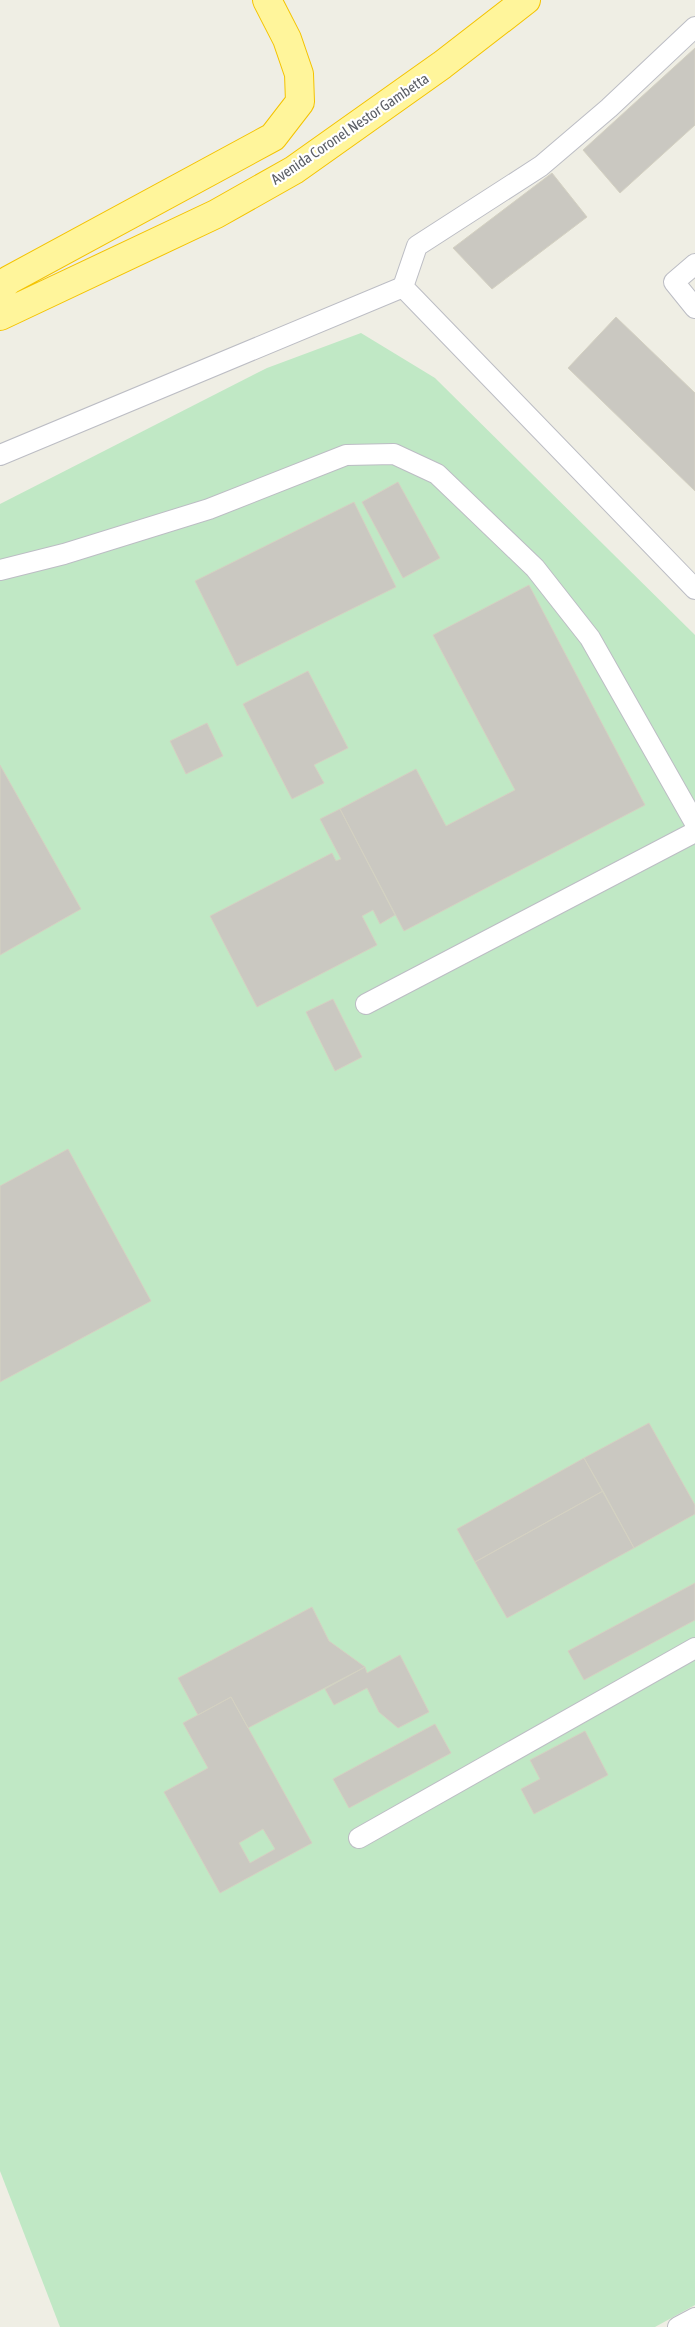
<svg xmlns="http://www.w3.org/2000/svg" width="695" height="2327" font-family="'Asap Condensed',sans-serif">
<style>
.green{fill:#c0e8c5}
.building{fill:#cac8c1;stroke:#d4d1c2;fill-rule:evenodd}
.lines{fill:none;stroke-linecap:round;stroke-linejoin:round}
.service-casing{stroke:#bcbdc4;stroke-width:22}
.trunk-casing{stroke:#f4c300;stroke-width:30}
.service{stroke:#fff;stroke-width:20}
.trunk{stroke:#fff59b;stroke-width:28}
.labels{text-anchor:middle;stroke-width:4.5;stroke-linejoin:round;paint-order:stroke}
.street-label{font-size:15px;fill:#5c5f66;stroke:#fff}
</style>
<rect width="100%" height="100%" fill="#efeee4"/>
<path class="green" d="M361 333 435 378 695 635V2305L655 2327H60L0 2171V504L267 368Z"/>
<path class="building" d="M695 48V125L620 193 583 150Z
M552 173 587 217 492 289 453 248Z
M616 317 695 393V491L568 368Z
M398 482 440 558 403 578 362 502Z
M354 502 396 587 237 666 195 581Z
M529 585 645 805 404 931 340 809 416 769 446 826 515 790 433 635Z
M308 671 348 748 314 765 324 783 292 799 243 704Z
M207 723 223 756 186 774 170 741Z
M0 765 81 909 0 955Z
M340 809 395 915 380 924 373 910 362 916 377 945 257 1007 210 916 332 853 336 861 341 859 320 819Z
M333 999 362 1057 335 1071 306 1012Z
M68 1149 151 1301 0 1382V1186Z
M649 1423 695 1505V1514L634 1548 584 1458Z
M584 1458 603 1491 475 1562 457 1529Z
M603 1491 634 1548 507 1618 475 1562Z
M695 1583V1620L584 1680 568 1651Z
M312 1607 329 1641 365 1667 248 1728 231 1697 198 1715 178 1678Z
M400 1655 429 1712 398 1728 379 1712 367 1688 334 1705 325 1689 365 1667 367 1673Z
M231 1697 312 1843 220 1893 164 1792 208 1768 183 1723ZM263 1829 275 1849 250 1863 239 1843Z
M435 1724 451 1753 349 1808 333 1779Z
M585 1731 608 1775 534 1814 521 1789 540 1779 530 1760Z"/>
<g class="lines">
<g class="service-casing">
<path id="service" d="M695 264 674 282 695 308
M403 287 695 589
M0 455 403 287 417 246 541 166 609 108 695 27
M0 570 64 554 209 509 346 455 394 454 437 474 535 568 590 638 695 823
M366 1004 695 832
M359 1838 695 1648
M678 2327 695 2318"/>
</g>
<g class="trunk-casing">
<path id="trunk" d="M0 288 9 280 273 137 300 102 299 74 287 39 267 0
M0 316 216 214 294 170 442 65 526 0"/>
</g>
<use href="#service" class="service"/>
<use href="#trunk" class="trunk"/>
</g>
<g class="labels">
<g class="street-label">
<text transform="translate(350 129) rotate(-34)" y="5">Avenida Coronel Nestor Gambetta</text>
</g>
</g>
</svg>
